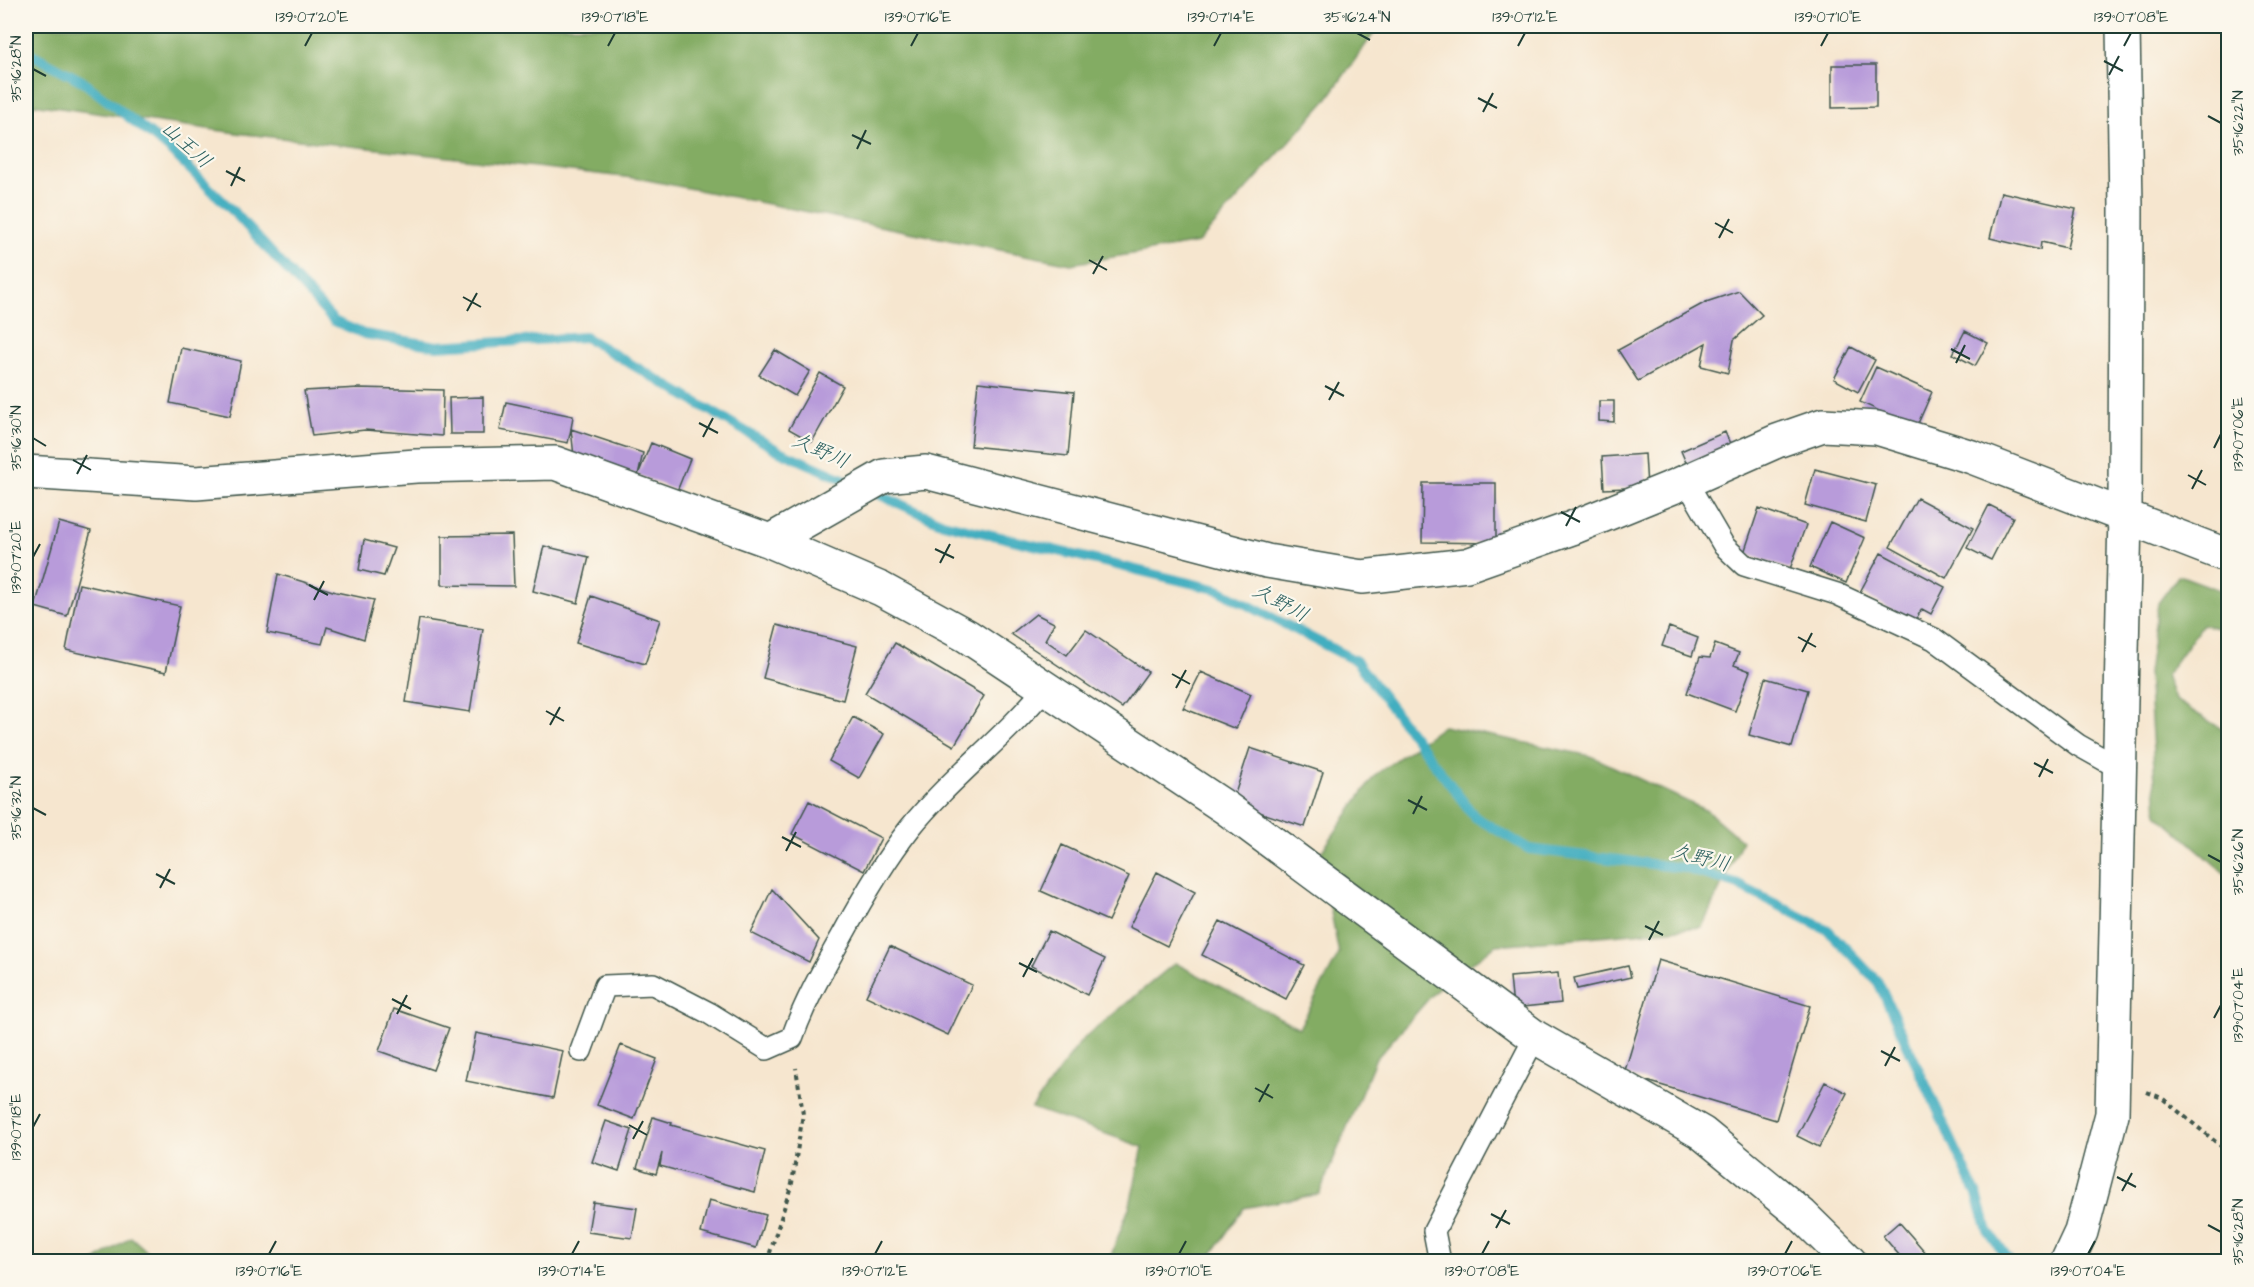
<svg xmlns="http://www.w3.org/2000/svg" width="2254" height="1287" font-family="'Architects Daughter','Klee One',sans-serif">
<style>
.forest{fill:#83ac63;stroke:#51744c;stroke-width:1.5}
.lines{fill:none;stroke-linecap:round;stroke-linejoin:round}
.stream{stroke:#42aec0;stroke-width:10}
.building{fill:#b89bda}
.service-casing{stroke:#3f564b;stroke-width:24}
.tertiary-casing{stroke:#3f564b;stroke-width:36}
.path{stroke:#3f564b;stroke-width:4;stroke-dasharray:4.5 4.5;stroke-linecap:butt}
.service{stroke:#fff;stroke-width:21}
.tertiary{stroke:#fff;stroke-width:33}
.ticks{fill:none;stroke:#1f3d34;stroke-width:2}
.labels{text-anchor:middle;stroke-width:4.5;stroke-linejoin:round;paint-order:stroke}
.water-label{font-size:20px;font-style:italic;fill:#2a5f5e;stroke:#fbf7ec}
.neatline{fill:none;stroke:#1f3d34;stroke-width:2}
.ticks-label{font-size:15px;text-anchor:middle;fill:#1f3d34}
</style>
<rect width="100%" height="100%" fill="#fbf7ec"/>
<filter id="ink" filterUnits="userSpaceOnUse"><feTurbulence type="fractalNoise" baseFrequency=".0167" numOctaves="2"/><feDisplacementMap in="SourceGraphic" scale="12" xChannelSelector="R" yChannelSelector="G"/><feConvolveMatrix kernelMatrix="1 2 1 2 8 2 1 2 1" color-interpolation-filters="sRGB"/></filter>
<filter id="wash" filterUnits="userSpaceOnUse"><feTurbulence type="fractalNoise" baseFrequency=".008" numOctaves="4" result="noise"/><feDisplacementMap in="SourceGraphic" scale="24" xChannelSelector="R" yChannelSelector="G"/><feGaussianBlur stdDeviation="1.35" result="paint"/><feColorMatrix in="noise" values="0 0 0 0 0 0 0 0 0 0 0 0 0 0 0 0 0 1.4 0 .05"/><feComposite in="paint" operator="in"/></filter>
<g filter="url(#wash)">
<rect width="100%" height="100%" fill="#f6e6cf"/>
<path class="forest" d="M26 26H1379L1325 102 1198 243 1071 264 642 179 236 133 26 103Z
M2179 575 2228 593V631L2202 624 2166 675 2175 700 2228 733V876L2157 814 2148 673 2158 603Z
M1443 726 1591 756 1707 811 1742 841 1702 927 1496 945 1438 988 1375 1060 1319 1194 1244 1208 1207 1261H1109L1130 1205 1143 1147 1032 1108 1081 1041 1175 963 1299 1028 1339 954 1320 854 1375 775Z
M131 1237 158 1261H95Z"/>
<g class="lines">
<path class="stream" d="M26 51 82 81 167 147 235 213 334 321 364 334 437 346 585 337 779 451 857 485
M871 491 943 523 1219 590 1356 661 1475 817 1529 849 1684 868 1736 884 1828 930 1878 982 1977 1195 1988 1231 2010 1262"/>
</g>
<g id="blocks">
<path class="building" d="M1832 65H1876V107L1832 108Z
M2001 192 2076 209 2067 248 2041 242 2040 250 1990 238Z
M1739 291 1762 315 1734 340 1728 373 1701 366 1706 343 1638 381 1618 350 1706 302Z
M1965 331 1988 343 1975 366 1953 354Z
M1851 347 1875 360 1858 392 1834 379Z
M181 348 241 361 230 416 170 403Z
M775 350 810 371 795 396 759 375Z
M1876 367 1932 392 1916 428 1860 402Z
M820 373 843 386 812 442 789 429Z
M978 382 1074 392 1068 456 971 446Z
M359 388 443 390 442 436 365 430 312 436 304 391Z
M483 397V434H450L449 398Z
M1599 401H1614V422L1599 421Z
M506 402 573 416 571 429 643 453 638 475 574 456 571 429 568 443 500 430Z
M1725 432 1731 446 1687 465 1681 451Z
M651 443 690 459 677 491 638 475Z
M1645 454 1647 487 1604 489 1602 457Z
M1815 469 1876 485 1866 522 1805 505Z
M1423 483H1496V543L1422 542Z
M1917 498 1973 528 1946 578 1890 547Z
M1989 505 2013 517 1991 560 1967 548Z
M1759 508 1806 525 1790 569 1744 553Z
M59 522 91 531 67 616 35 607Z
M1830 522 1865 538 1846 583 1810 567Z
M512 535 514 586 442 585V536Z
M364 540 394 548 384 576 359 570Z
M544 546 589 557 578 603 533 591Z
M1881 553 1945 587 1931 614 1922 609 1914 622 1860 592Z
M278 574 336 592 374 600 364 639 327 627 322 644 267 633Z
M79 584 180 606 166 672 66 650Z
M591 596 660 620 645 664 576 643Z
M1036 614 1054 623 1045 640 1067 655 1086 630 1148 672 1122 708 1011 634Z
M419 619 483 629 470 712 406 702Z
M777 625 857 646 843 700 763 678Z
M1669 627 1698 638 1692 656 1662 646Z
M895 643 984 696 954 746 865 693Z
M1715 644 1739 653 1734 665 1750 671 1735 711 1687 693 1700 657 1710 658Z
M1201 672 1251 694 1236 729 1183 708Z
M1765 678 1808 690 1792 747 1749 735Z
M853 717 884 734 859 778 829 761Z
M1250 748 1323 772 1305 827 1232 803Z
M809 801 881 838 864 871 792 834Z
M1062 845 1129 876 1108 921 1041 891Z
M1157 872 1195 892 1167 946 1129 927Z
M772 889 819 940 809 962 751 933Z
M1220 921 1304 965 1286 999 1202 955Z
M1049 931 1105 959 1087 995 1031 966Z
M890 946 972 985 948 1035 866 996Z
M1658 960 1810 1006 1776 1120 1624 1074Z
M1628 966 1631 977 1577 989 1574 978Z
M1558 973 1561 1003 1513 1008 1510 977Z
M394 1009 449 1028 433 1070 379 1051Z
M476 1033 563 1051 553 1098 466 1081Z
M621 1045 657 1059 634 1119 597 1105Z
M1825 1082 1847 1093 1819 1147 1797 1136Z
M653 1117 672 1123 671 1125 765 1151 755 1192 660 1166 662 1153 656 1174 637 1168Z
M606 1121 632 1130 619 1171 592 1162Z
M709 1200 766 1215 756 1248 701 1233Z
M593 1202 637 1208 632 1238 588 1232Z
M1899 1222 1934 1262H1905L1883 1236Z"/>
</g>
</g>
<g filter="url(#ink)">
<use href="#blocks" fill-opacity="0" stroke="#3f564b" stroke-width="1.5"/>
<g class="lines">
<g class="service-casing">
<path id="service" d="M1686 481 1724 546 1744 565 1837 594 1934 639 2078 745 2119 768
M581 1051 605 986 653 984 709 1013 767 1049 792 1038C805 1001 823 970 842 936 862 899 884 861 910 828 951 777 1005 738 1046 687
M1440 1262 1434 1231 1535 1037"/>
</g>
<g class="tertiary-casing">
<path id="tertiary" d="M26 472 196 483 416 466 555 463 770 541 881 589 967 636 1226 808 1535 1037 1702 1133 1802 1215 1850 1262
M770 541 884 476 926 472 1267 561 1362 577 1467 565 1572 528 1673 487 1777 441 1823 425 1877 428 1972 457 2228 556
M2067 1262 2081 1232 2112 1114 2125 515 2126 207 2123 26"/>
</g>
<path class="path" d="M2147 1092 2162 1098 2228 1152
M767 1262 792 1183 803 1114 796 1068"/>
<use href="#service" class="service"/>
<use href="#tertiary" class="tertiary"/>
</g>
</g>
<path class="ticks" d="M1357 33 1370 40M305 46 312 33M608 46 615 33M911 46 918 33M1214 46 1221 33M1518 46 1525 33M1821 46 1828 33M2124 46 2131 33M2104 61 2123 71M33 69 46 76M2109 75 2119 56M1478 98 1497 108M1483 112 1493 93M2208 116 2221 123M852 135 871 144M857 149 866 130M226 171 245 181M231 186 240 167M1715 223 1733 233M1719 238 1729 219M1089 260 1107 270M1093 274 1103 256M463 297 481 307M467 311 477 293M1951 349 1970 359M1956 363 1965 345M1325 386 1344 396M1329 400 1339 382M699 423 718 433M703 437 713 418M33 438 46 446M2214 448 2221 434M73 460 91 470M77 474 87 455M2188 475 2206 485M2192 489 2202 470M1561 512 1580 522M1566 526 1576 507M935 549 954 558M33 557 40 544M940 563 950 544M309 585 328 595M314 600 324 581M1798 637 1816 647M1802 652 1812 633M1172 674 1190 684M1176 688 1186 670M546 711 564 721M550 725 560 707M2034 763 2053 773M2039 777 2048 759M1408 800 1427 810M33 808 46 815M1413 814 1422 796M782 837 801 847M786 851 796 832M2208 855 2221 862M156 874 175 884M160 888 170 869M1645 926 1663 935M1649 940 1659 921M1019 963 1037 972M1023 977 1033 958M392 999 411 1009M397 1014 407 995M2214 1018 2221 1005M1881 1051 1900 1061M1885 1066 1895 1047M1255 1088 1273 1098M1259 1102 1269 1084M629 1125 647 1135M33 1127 40 1114M633 1139 643 1121M2117 1177 2136 1187M2122 1191 2132 1173M1491 1214 1510 1224M2208 1225 2221 1232M1496 1228 1506 1210M269 1254 276 1241M572 1254 579 1241M875 1254 882 1241M1179 1254 1186 1241M1482 1254 1489 1241M1785 1254 1792 1241M2088 1254 2095 1241"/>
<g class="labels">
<g class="water-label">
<text transform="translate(187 144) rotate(42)" y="7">山王川</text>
<text transform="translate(821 450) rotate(24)" y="7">久野川</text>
<text transform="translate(1281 602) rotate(28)" y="7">久野川</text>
<text transform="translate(1701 857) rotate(14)" y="7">久野川</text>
</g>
</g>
<rect width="2254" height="1287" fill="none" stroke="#fbf7ec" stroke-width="66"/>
<rect x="33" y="33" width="2188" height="1221" class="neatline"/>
<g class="ticks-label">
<text x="312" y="22">139°07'20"E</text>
<text x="615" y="22">139°07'18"E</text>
<text x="918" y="22">139°07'16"E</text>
<text x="1221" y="22">139°07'14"E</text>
<text x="1357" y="22">35°16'24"N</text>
<text x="1525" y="22">139°07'12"E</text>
<text x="1828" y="22">139°07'10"E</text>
<text x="2131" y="22">139°07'08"E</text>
<text transform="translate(16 69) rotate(-90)" y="5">35°16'28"N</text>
<text transform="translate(2238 123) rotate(-90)" y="5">35°16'22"N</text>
<text transform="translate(2238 434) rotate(-90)" y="5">139°07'06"E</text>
<text transform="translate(16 438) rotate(-90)" y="5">35°16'30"N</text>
<text transform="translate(16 557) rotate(-90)" y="5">139°07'20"E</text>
<text transform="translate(16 808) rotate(-90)" y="5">35°16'32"N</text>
<text transform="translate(2238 862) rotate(-90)" y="5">35°16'26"N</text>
<text transform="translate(2238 1005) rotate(-90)" y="5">139°07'04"E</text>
<text transform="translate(16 1127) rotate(-90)" y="5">139°07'18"E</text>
<text transform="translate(2238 1232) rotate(-90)" y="5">35°16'28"N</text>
<text x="269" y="1276">139°07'16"E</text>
<text x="572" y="1276">139°07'14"E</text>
<text x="875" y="1276">139°07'12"E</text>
<text x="1179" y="1276">139°07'10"E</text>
<text x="1482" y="1276">139°07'08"E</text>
<text x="1785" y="1276">139°07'06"E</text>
<text x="2088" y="1276">139°07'04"E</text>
</g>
</svg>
